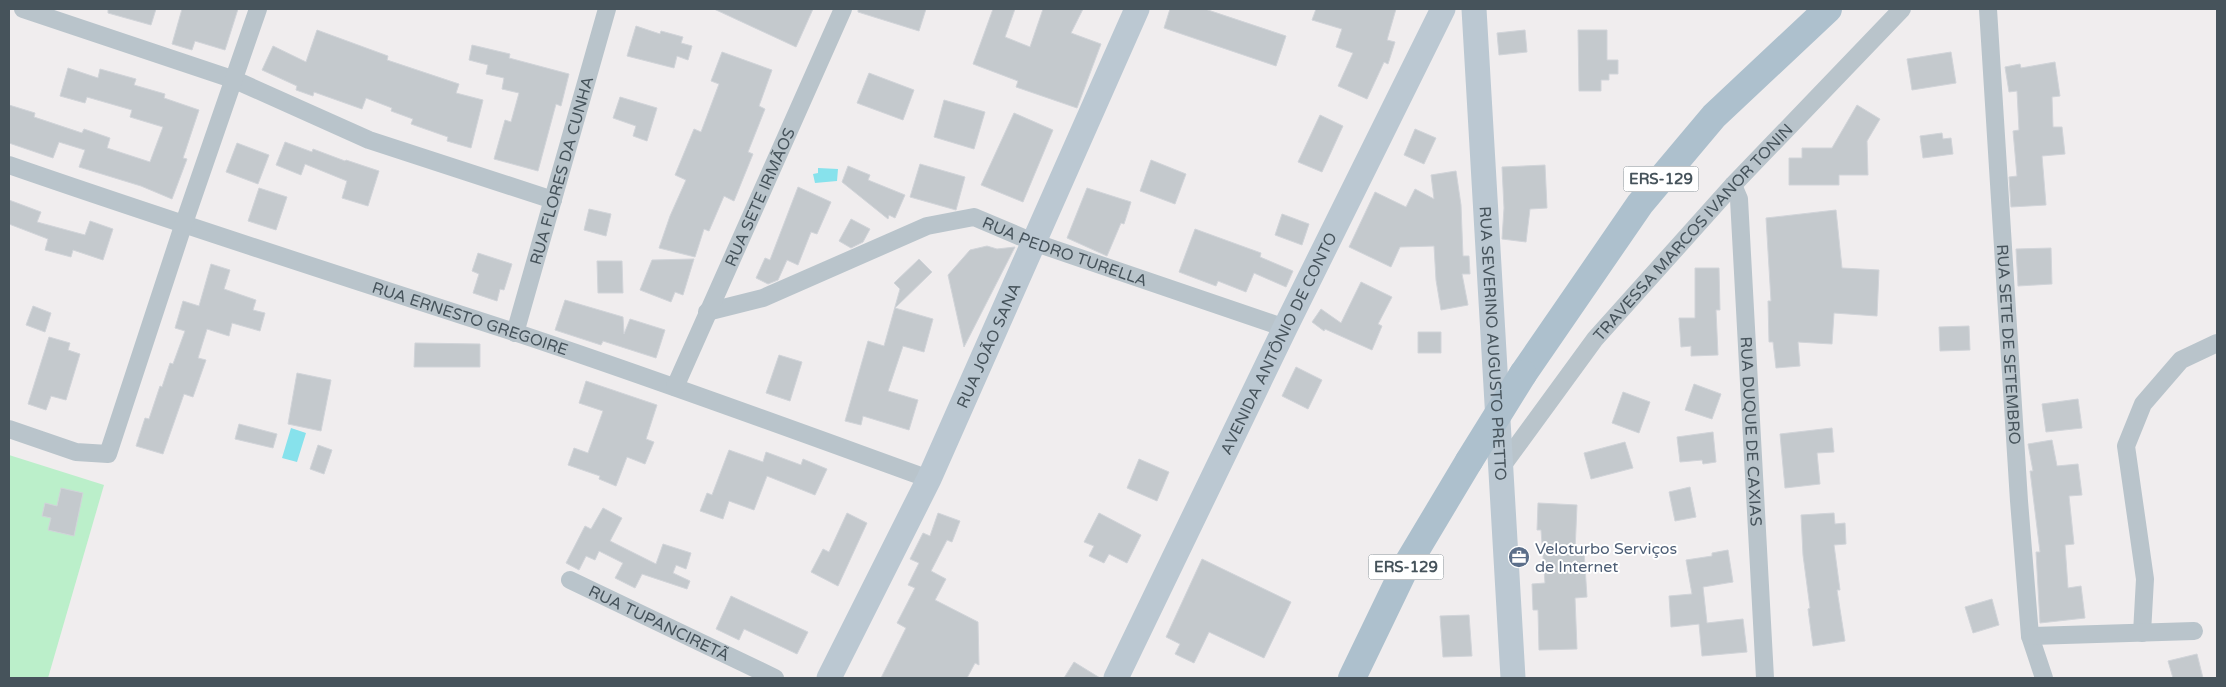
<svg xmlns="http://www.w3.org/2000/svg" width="2226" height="687" font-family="'Varela Round',sans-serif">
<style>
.green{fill:#bbefca}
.water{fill:#87e2ec}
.building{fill:#c4c9cd;stroke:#d1d4d9}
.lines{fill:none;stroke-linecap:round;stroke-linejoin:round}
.street{stroke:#b9c4cb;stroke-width:18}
.secondary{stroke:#bbc8d2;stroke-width:25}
.primary{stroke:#adc0cd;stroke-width:28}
.primary-bridge{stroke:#adc0cd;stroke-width:28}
.labels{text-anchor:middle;stroke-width:4;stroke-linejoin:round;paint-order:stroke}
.shield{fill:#fff;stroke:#7e878c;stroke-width:1}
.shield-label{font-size:15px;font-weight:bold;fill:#46535b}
.street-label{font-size:16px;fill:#46535b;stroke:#fff}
.service-label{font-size:16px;fill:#4e5e75;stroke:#fff;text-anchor:start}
</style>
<rect width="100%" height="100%" fill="#f0edee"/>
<path class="green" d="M9 455 104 485 48 678H9Z"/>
<path class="water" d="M818 168 838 169 837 181 815 183 813 174 818 173Z
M291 428 306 433 297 462 282 458Z"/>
<path class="building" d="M108 9H156L151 25 108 13Z
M182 9H238L225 50 195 41 192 50 172 44Z
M714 9H813L796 47Z
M858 9H926L919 31 858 12Z
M993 9H1015L1005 37 1030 47 1043 9H1083L1071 33 1101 44 1077 108 1016 87 1018 81 973 64Z
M1170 9H1205L1286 36 1276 66 1164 28Z
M1316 9H1396L1387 40 1395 42 1388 64 1384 62 1367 99 1338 86 1353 53 1336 47 1342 29 1312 20Z
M636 26 660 34 661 31 683 37 681 43 692 46 688 60 677 56 674 68 627 56Z
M317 30 388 56 387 60 459 84 456 93 483 100 471 148 447 141 448 137 411 124 413 119 391 111 392 108 366 98 362 109 314 92 313 96 296 90 297 86 262 70 273 46 306 62Z
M1525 30 1527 52 1499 55 1497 33Z
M1578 30H1607V60H1618V74H1609V80H1601V91H1579Z
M472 45 510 54 509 58 569 74 561 106 556 104 538 171 494 159 505 120 511 122 519 93 502 89 504 78 486 74 488 65 469 60Z
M722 52 772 70 759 106 765 109 748 152 753 154 734 201 724 196 709 231 704 229 695 257 659 248 670 216 686 180 675 175 694 129 701 132 719 84 711 81Z
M1951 52 1956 83 1912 90 1907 59Z
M2055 62 2060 96 2052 97 2053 127H2062L2065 154 2042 156 2046 205 2011 207 2009 177 2017 176 2013 131 2019 130 2017 91 2009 92 2005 67 2020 64 2021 68Z
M68 68 98 78 100 69 136 79 134 85 165 94 164 98 199 110 183 158 187 159 172 199 141 186 79 167 85 150 59 142 53 158 9 143V105L35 113 34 117 82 133 84 129 110 138 107 148 150 162 163 127 130 117 132 110 87 97 85 103 60 96Z
M869 73 914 90 903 120 857 103Z
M620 97 657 108 647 141 633 136 636 126 613 118Z
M944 100 985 112 974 149 934 137Z
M1857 105 1880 119 1867 141 1868 175H1839V185H1789V158H1802V148H1832Z
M1014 113 1053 130 1023 202 981 185Z
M1320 115 1343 126 1322 172 1298 162Z
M1415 129 1436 138 1424 164 1404 155Z
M1942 133 1943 139 1951 138 1953 154 1923 158 1920 136Z
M285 142 312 152 313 149 345 161 346 160 379 171 368 206 342 198 347 181 305 164 301 175 276 165Z
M237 143 269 155 258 184 226 172Z
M1151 160 1186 174 1175 204 1140 191Z
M920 164 965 177 956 210 910 197Z
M1545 165 1547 208 1530 209 1526 242 1502 239 1504 208 1502 167Z
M848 166 870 175 868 180 905 195 895 218 889 215 888 219 842 182Z
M1456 171 1461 205 1463 256H1469L1470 274H1462L1468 305 1441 310 1436 280 1434 246 1400 247 1391 267 1349 247 1375 192 1406 207 1415 189 1434 199 1431 175Z
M798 187 831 202 817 234 811 232 798 265 787 260 778 280 768 284 756 278 765 258 770 260Z
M259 188 287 197 276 230 248 221Z
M1087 188 1131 202 1124 224 1121 223 1107 256 1067 238Z
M9 200 41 212 37 222 85 235 90 221 113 229 103 260 73 250 71 257 45 250 48 239 9 224Z
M589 209 611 214 606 236 584 230Z
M1836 210 1842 268 1879 270 1877 316 1834 313 1832 344 1798 342 1800 366 1776 368 1773 342H1769L1768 301H1771L1766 218Z
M1282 214 1309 224 1302 245 1275 235Z
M851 219 870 229 863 242 851 248 839 241Z
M1195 229 1261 253 1260 257 1293 271 1286 287 1254 273 1246 292 1218 281 1216 286 1179 272Z
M987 246 997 249 1015 247 964 347 948 275 970 250Z
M2051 248 2052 284 2018 286 2016 249Z
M478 253 512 264 504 290 500 289 497 301 473 293 479 274 472 271Z
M694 259 683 295 675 292 671 302 640 290 652 260Z
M919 259 932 272 895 308 933 319 924 352 903 346 888 391 918 400 909 430 863 416 861 425 845 421 868 341 884 346 900 289 894 283Z
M597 261H622L623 293H598Z
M211 264 230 270 224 289 256 300 253 310 265 313 260 331 232 323 229 336 207 329 198 358 206 360 193 397 184 394 163 454 136 446 145 418 149 419 160 386 162 387 170 363 173 364 185 331 175 328 183 301 199 306Z
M1695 268H1719L1720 310H1716L1718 355 1691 356V346L1681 347 1679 318H1695Z
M1361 282 1392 297 1378 324 1382 326 1372 350 1325 329 1324 331 1312 322 1321 309 1341 323Z
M565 300 623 317 624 334 630 319 665 330 656 358 603 341 601 345 555 330Z
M33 306 51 313 45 332 26 325Z
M1969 326 1970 350 1940 351 1939 327Z
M1418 332H1441V353H1418Z
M49 337 70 343 68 350 80 354 66 400 51 396 46 410 28 404Z
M415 343 480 344V367H414Z
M779 355 802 362 790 401 766 393Z
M1296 367 1322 380 1308 409 1282 396Z
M297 373 331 380 321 431 288 424Z
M586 381 657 405 646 439 654 442 645 464 627 457 616 486 599 479 600 476 568 465 574 448 588 453 603 411 579 403Z
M1694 384 1721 394 1712 419 1685 410Z
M1623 392 1650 402 1639 433 1612 423Z
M2078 399 2082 428 2046 432 2042 404Z
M239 424 277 434 273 448 235 439Z
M1832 428 1834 452 1817 453 1820 484 1785 488 1780 434Z
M1713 432 1716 462 1703 464 1702 460 1680 462 1677 437Z
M2052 440 2057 466 2078 464 2082 495 2069 496 2074 544 2065 545 2068 588 2081 586 2085 618 2040 623 2036 552H2040L2030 471H2033L2028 444Z
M1625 442 1633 468 1591 479 1584 453Z
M318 445 332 450 324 474 310 469Z
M729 450 763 462 766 452 801 465 803 459 827 469 815 495 767 476 754 510 729 501 723 519 700 511 707 493 712 495Z
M1139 459 1169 472 1157 501 1127 488Z
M1690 487 1696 517 1675 521 1669 492Z
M61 488 83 493 74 536 48 530 51 518 42 516 45 503 57 506Z
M1538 503 1577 505 1575 552 1584 551 1587 597 1575 598 1577 649 1539 650 1538 610H1533L1532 584 1545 583 1541 530H1537Z
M603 508 622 518 610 541 656 564 663 544 691 553 686 569 676 565 673 573 690 581 687 589 642 574 635 588 615 578 623 563 599 551 595 560 586 556 579 570 566 563 585 526 591 529Z
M847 513 867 523 838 586 811 572 823 549 829 552Z
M938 513 960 521 952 542 947 540 931 571 946 579 935 600 978 622 979 665 975 663 967 678H881L906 628 897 623 915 588 908 585 919 563 910 559 923 533 930 536Z
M1099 513 1141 535 1127 563 1109 554 1104 563 1089 556 1094 546 1084 542Z
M1834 513 1835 524 1845 523 1846 544 1834 545 1840 590H1837L1845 641 1813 646 1808 609 1810 608 1803 555 1801 515Z
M1728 550 1733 582 1703 587 1707 623 1743 619 1747 652 1702 656 1699 624 1671 627 1669 596 1692 594 1686 560 1712 556V553Z
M1202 559 1291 602 1264 658 1209 632 1194 663 1175 654 1180 644 1166 637Z
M731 596 808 632 797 654 744 629 739 640 716 629Z
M1992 599 1999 625 1973 633 1965 607Z
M1469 615 1472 656 1443 657 1440 616Z
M2197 654 2203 678H2173L2168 661Z
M1074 662 1100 678H1064Z"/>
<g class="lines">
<g class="street">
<path d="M23 9 235 80 369 140 553 200"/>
<path id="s1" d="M1988 9 2019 501 2030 636 2044 678"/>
<path id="s2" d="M9 165C176 223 345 277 514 332 653 378 791 429 929 479"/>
<path id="s3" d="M1733 185 1739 199 1765 678"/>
<path id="s4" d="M707 312 763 298 927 226 974 217 1033 242 1285 328"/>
<path id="s5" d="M515 333 607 9"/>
<path id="s6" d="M675 387 843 9"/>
<path d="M9 429 76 452 108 454 183 226 258 9"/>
<path id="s7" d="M1500 469 1595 339 1733 185 1902 9"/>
<path id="s8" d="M570 580 775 678"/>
<path d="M2142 633 2145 579 2126 446 2143 404 2181 360 2217 343"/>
<path d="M2030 636 2194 631"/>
</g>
<g class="secondary">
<path id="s9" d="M1474 9 1513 678"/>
<path id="s10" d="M829 678 929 479 1137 9"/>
<path id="s11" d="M1116 678 1285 328 1443 9"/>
</g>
<path class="primary" d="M1523 374 1640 204 1714 116 1828 9
M1352 678 1405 568 1469 461"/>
<path class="primary-bridge" d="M1469 461 1523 374"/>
</g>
<defs>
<g id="office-disc" transform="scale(1.125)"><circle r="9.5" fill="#5c6f8a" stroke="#fff"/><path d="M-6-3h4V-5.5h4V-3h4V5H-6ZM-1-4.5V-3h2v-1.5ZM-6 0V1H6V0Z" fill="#fff"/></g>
</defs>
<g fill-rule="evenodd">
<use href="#office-disc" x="1519" y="557"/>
</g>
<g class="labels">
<g class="shield">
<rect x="1623.5" y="166.5" width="75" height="25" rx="4"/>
<rect x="1368.5" y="554.5" width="75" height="25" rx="4"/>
</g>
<g class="shield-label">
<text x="1661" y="184">ERS-129</text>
<text x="1406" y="572">ERS-129</text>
</g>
<g class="street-label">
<text dy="6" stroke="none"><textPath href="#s5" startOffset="169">RUA FLORES DA CUNHA</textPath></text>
<text dy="6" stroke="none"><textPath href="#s6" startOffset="208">RUA SETE IRMÃOS</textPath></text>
<text dy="6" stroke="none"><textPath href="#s7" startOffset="306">TRAVESSA MARCOS IVANOR TONIN</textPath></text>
<text dy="6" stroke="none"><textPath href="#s4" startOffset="382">RUA PEDRO TURELLA</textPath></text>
<text dy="6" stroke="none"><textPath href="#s2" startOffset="486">RUA ERNESTO GREGOIRE</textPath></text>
<text dy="6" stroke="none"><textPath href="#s11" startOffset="372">AVENIDA ANTÔNIO DE CONTO</textPath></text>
<text dy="6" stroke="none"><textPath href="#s9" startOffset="335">RUA SEVERINO AUGUSTO PRETTO</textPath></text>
<text dy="6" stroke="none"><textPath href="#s10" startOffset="369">RUA JOÃO SANA</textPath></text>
<text dy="6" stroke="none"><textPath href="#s1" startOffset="336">RUA SETE DE SETEMBRO</textPath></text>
<text dy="6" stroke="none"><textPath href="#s3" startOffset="248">RUA DUQUE DE CAXIAS</textPath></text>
<text dy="6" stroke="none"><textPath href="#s8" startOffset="99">RUA TUPANCIRETÃ</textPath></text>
</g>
<g class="service-label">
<text x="1535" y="554">Veloturbo Serviços<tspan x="1535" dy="18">de Internet</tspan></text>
</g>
</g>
<rect width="2226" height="687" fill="none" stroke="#46535b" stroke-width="20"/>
</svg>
